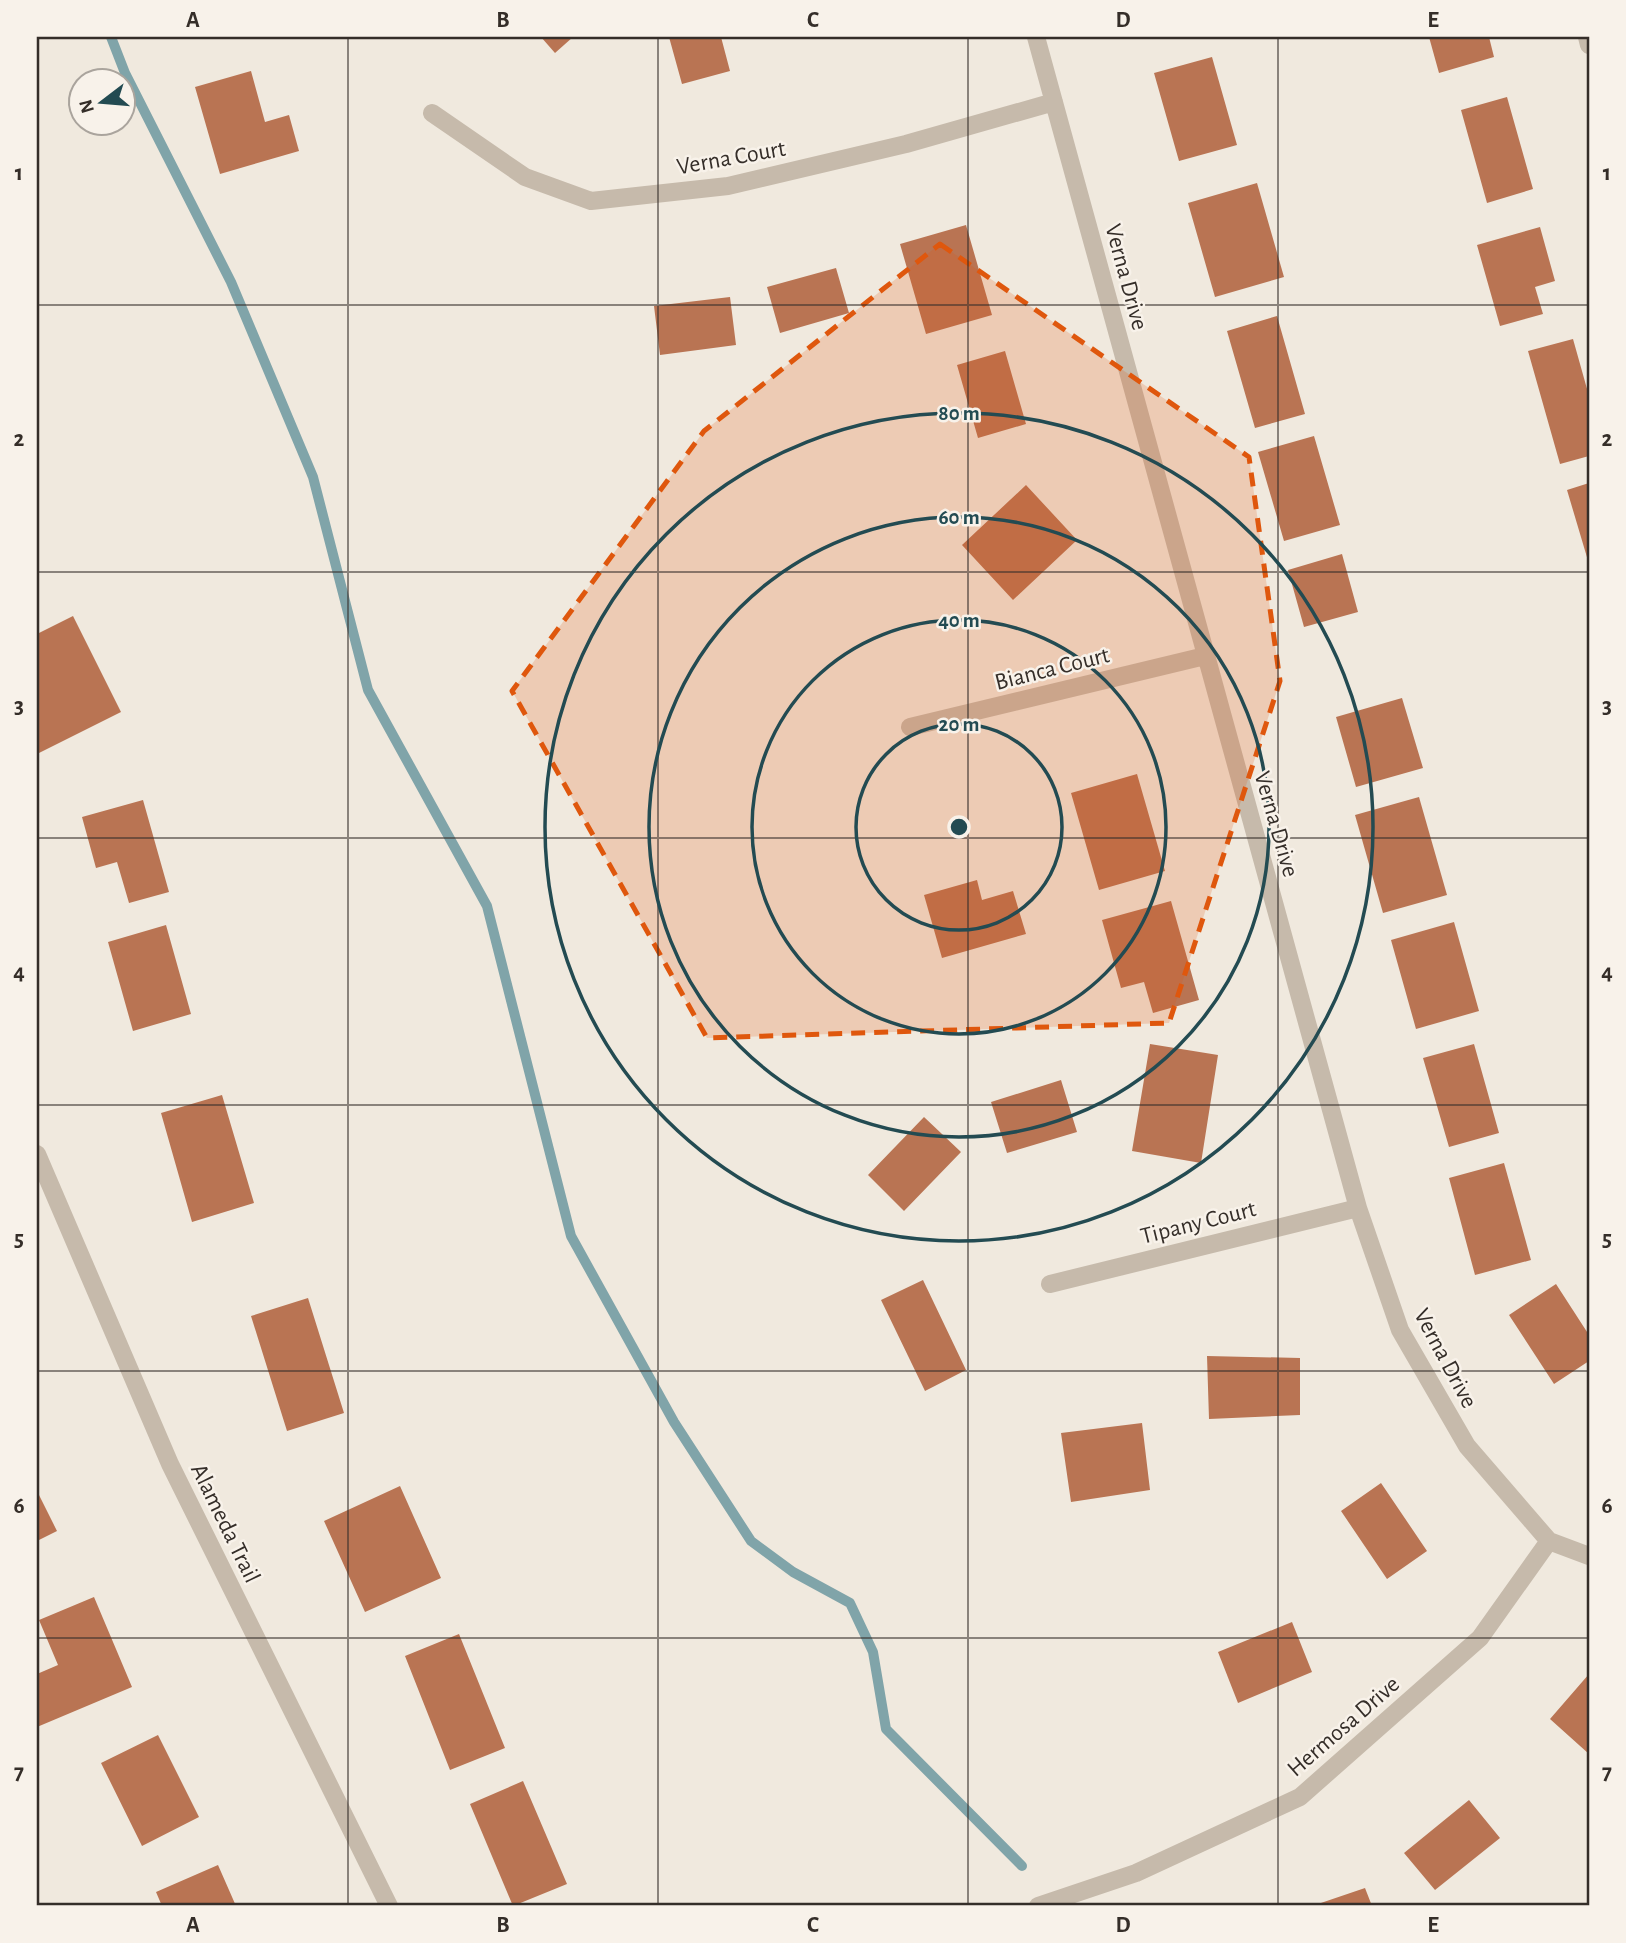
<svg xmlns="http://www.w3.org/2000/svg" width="1626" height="1943" font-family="'Alegreya Sans',sans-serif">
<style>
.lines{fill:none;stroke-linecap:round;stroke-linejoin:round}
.stream{stroke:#80a4a9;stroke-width:10}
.building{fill:#b97453}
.minor{stroke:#c6baab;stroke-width:18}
.marked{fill:#df570d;fill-opacity:0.2;stroke:#df570d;stroke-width:5;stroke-dasharray:14 9;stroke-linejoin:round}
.grid{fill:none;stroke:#352e29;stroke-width:2;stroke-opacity:0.55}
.ring{fill:none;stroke:#234b52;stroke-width:3.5}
.labels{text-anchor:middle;stroke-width:5;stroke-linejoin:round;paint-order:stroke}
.street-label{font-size:24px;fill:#352e29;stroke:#f8f2ea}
.centre{fill:#234b52;stroke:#f8f2ea;stroke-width:3.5}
.ring-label{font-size:21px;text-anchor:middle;font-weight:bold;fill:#234b52;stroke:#f8f2ea;stroke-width:5;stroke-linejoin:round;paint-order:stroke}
.neatline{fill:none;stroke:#352e29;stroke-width:2.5}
.grid-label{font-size:23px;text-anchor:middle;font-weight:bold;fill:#352e29}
</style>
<rect width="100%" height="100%" fill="#f0e9de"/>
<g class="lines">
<path class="stream" d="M111 37 125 73 231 282 313 477 368 690 487 906 571 1236 674 1422 751 1541 793 1572 850 1603 873 1652 886 1729 1022 1866"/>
</g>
<path class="building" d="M541 37H573L555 53Z
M669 37H721L730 71 682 84Z
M1429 37H1489L1494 57 1439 73Z
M1212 57 1237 145 1179 161 1154 73Z
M251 71 265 122 289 115 299 151 220 174 195 87Z
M1507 97 1533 189 1487 203 1461 110Z
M1257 183 1284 277 1215 297 1188 203Z
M966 225 992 315 926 334 900 244Z
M1540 227 1555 281 1535 287 1543 314 1500 326 1477 245Z
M836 268 849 313 780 333 767 287Z
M730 297 736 345 660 355 654 306Z
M1277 316 1305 414 1255 428 1227 331Z
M1573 339 1589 396V456L1560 464 1528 351Z
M1005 351 1026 424 978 438 957 365Z
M1314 436 1340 525 1284 541 1258 452Z
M1589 483V564L1567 490Z
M1026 485 1077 540 1013 600 962 545Z
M1342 554 1358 612 1304 627 1288 570Z
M73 616 121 712 37 754V634Z
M1402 698 1423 768 1356 787 1336 717Z
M1137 774 1165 871 1099 890 1071 793Z
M1419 797 1447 895 1383 913 1355 815Z
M143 800 169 892 129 903 117 862 96 868 82 817Z
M977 880 982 900 1013 891 1026 934 942 958 924 895Z
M1171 901 1199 1000 1153 1013 1144 982 1121 988 1102 920Z
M1454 922 1479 1011 1416 1029 1391 940Z
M166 925 191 1014 133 1031 108 942Z
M1150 1044 1218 1055 1201 1163 1132 1151Z
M1474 1044 1499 1133 1449 1147 1423 1058Z
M1061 1080 1077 1132 1007 1153 991 1102Z
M222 1095 254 1203 192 1222 161 1113Z
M924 1117 961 1152 904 1211 868 1175Z
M1504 1163 1531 1260 1475 1275 1449 1178Z
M923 1280 966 1370 925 1391 881 1300Z
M1556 1284 1589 1335V1361L1554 1384 1509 1315Z
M308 1298 344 1413 287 1431 251 1316Z
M1207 1356 1300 1358V1415L1209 1419Z
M1142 1423 1150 1490 1071 1502 1061 1433Z
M1381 1483 1427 1551 1387 1579 1341 1511Z
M400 1486 441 1578 365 1612 324 1521Z
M37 1491 57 1531 37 1541Z
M94 1597 132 1687 37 1727V1674L58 1665 39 1620Z
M1292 1622 1312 1672 1238 1703 1218 1652Z
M459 1634 505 1748 450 1770 405 1656Z
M1589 1674V1754L1550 1719Z
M158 1735 199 1817 142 1846 101 1763Z
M523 1781 567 1884 513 1906 470 1804Z
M1469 1800 1500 1838 1435 1890 1404 1853Z
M218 1865 236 1906H162L156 1892Z
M1365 1888 1372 1906H1312Z"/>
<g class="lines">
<path class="minor" d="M1036 37 1358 1208 1400 1330 1467 1446 1549 1541 1589 1556
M1587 37 1589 45
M432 113 525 177 591 201 728 186 906 144 1054 102
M910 727 1205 656
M37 1154 170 1464 389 1906
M1050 1284 1358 1208
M1038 1906 1136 1873 1300 1797 1480 1638 1549 1541"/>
</g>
<path class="marked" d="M940 244 1249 457 1280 681 1169 1023 707 1038 512 691 704 431Z"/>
<path class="grid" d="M348 37V1906M658 37V1906M968 37V1906M1278 37V1906M37 305H1589M37 572H1589M37 838H1589M37 1105H1589M37 1371H1589M37 1638H1589"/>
<g class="ring">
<circle cx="959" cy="827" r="103"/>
<circle cx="959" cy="827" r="207"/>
<circle cx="959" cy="827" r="310"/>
<circle cx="959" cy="827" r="414"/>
</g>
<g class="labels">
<g class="street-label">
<text transform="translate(731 157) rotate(-10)" y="8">Verna Court</text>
<text transform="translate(1127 277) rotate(75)" y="8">Verna Drive</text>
<text transform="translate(1052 668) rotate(-14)" y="8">Bianca Court</text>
<text transform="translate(1277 824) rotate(74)" y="8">Verna Drive</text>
<text transform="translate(1198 1222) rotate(-14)" y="8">Tipany Court</text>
<text transform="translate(1446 1358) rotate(62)" y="8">Verna Drive</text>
<text transform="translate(226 1523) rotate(64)" y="8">Alameda Trail</text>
<text transform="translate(1343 1726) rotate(-41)" y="8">Hermosa Drive</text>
</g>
</g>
<circle cx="959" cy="827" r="10" class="centre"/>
<g class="ring-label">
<text x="959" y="420">80 m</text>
<text x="959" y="524">60 m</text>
<text x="959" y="627">40 m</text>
<text x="959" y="731">20 m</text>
</g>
<rect width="1626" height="1943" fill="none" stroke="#f8f2ea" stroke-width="77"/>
<g transform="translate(102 102) rotate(254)"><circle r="33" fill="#f8f2ea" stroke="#aaa49d" stroke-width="2"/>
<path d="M0-5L12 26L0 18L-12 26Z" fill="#234b52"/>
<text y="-10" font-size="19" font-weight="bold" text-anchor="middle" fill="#352e29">N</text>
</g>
<rect x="38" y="38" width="1550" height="1866" class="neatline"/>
<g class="grid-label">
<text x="193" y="27">A</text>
<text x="503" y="27">B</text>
<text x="813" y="27">C</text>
<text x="1123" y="27">D</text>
<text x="1433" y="27">E</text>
<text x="19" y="180">1</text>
<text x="1607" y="180">1</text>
<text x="19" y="446">2</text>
<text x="1607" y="446">2</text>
<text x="19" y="713">3</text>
<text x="1607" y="713">3</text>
<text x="19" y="979">4</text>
<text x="1607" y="979">4</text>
<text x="19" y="1246">5</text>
<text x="1607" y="1246">5</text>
<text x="19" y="1513">6</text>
<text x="1607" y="1513">6</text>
<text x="19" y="1779">7</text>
<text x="1607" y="1779">7</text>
<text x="193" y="1932">A</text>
<text x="503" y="1932">B</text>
<text x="813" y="1932">C</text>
<text x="1123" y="1932">D</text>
<text x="1433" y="1932">E</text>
</g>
</svg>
